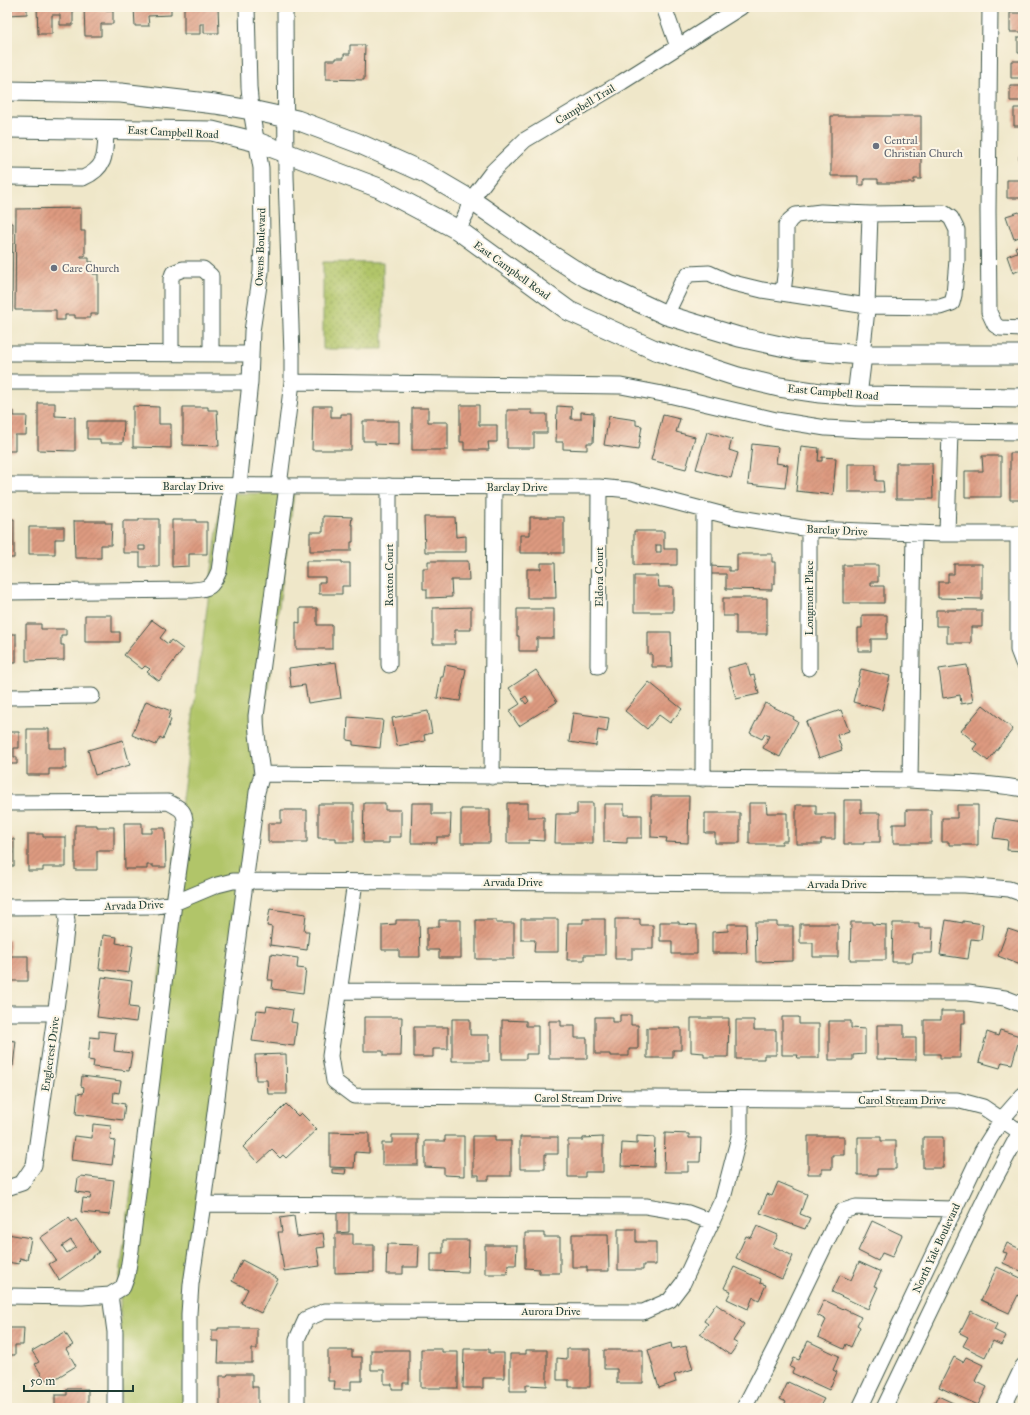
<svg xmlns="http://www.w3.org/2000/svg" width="1030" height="1415" font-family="'IM FELL Great Primer',serif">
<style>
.park{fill:#b1c569;stroke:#68814e}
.garden{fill:url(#garden-dots);stroke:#68814e}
.building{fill:url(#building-hatch);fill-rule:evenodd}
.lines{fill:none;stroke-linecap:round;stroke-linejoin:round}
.minor-casing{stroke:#3e564a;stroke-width:17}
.major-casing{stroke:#3e564a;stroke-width:21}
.minor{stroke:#fff;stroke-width:15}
.major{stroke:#fff;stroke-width:19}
.worship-dot{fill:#6b7280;stroke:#fcf5e5;stroke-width:1.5}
.labels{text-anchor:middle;stroke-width:4;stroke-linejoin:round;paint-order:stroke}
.street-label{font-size:11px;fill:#1f3d34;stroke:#fcf5e5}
.worship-label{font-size:11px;fill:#5b616d;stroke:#fcf5e5;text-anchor:start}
</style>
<defs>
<pattern id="garden-dots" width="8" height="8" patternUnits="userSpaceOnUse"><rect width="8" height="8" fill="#b1c569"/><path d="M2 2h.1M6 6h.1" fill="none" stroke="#8fa157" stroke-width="1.8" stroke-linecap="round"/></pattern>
<pattern id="building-hatch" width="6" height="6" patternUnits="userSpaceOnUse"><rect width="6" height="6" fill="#dd9a80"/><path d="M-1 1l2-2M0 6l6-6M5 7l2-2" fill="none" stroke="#b37f6a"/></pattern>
</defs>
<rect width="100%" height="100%" fill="#fcf5e5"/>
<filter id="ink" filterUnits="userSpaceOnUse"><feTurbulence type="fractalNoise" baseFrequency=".025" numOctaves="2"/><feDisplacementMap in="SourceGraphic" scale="8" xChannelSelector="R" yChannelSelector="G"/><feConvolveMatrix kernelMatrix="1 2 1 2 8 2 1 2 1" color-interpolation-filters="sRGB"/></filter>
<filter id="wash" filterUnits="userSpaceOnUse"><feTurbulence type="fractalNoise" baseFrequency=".012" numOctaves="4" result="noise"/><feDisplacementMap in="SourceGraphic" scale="16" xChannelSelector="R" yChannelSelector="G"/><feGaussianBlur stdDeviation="0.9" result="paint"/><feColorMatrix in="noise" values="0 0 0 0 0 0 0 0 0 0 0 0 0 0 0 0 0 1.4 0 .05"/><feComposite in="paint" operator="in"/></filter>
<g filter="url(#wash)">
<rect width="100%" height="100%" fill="#efe7c9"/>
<path class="park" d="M222 493 294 494 187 1291V1408H121L120 1275Z"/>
<path class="garden" d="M323 262 383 263V349H323Z"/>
<g id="blocks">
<path class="building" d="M7 7H27V14L7 15Z
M37 7H73V25H60V15H52V34H38Z
M84 7H98V10H113V24H101V36H85Z
M134 7H171V15L148 16 149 26H135Z
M184 7H218L219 33H204V24H200V34H184Z
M1010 13H1023V32H1010Z
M1018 37H1023V53H1018Z
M350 45H365L364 80 326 79V60H336V58H344V54H350Z
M1011 61H1023V78H1011Z
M1010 86H1023V101H1010Z
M1014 108H1023V126H1014Z
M831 116H921V179H914V183H878V179H864V185H858V176H831Z
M1020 132H1023V149H1020Z
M1019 156H1023V170H1019Z
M1007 180H1023V198H1007Z
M81 208V231H85V256H81V258H89V262H93V274H98V314H90V318H75V315H65V320H56V310H15L16 209Z
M1019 212 1023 221V269L1013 273 1007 256 1017 252 1015 247 1022 244 1019 237 1014 239 1006 216Z
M7 223H13L12 311H7Z
M38 403H55V416L75 417V451L38 450Z
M460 405H479V425H497V442H488L489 450H464V442H460Z
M133 406 159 407V424H171V448L133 447Z
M313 406H331V417H341V414H351V450H312Z
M557 406 572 407 571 419H581V412L594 413 593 443H587V450L563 449V442H556Z
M183 407H208V410H217L219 446 183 445Z
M412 408H428V422H448V450H412Z
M507 410H532V414H547V433H534V448H507Z
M7 411H14V416H27L26 435H15V451H7Z
M663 415 680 419 676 432 695 437 686 469 651 460Z
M609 416 636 420V425L642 426 638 450 604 445Z
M87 421H124L123 443H100V439H87Z
M363 421H399V445L375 444V441H363Z
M707 432 732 439 729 450 738 453 731 478 696 469Z
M752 444 778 447 776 463 788 465 785 488 748 484Z
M801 446 819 448 818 461H822V457L836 458 833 495 796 491Z
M1010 453H1023V500H1010Z
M982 456H1001V497H965V471H983Z
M896 463H932L933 499H896Z
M848 464H876V481H883L884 492H848Z
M323 516 352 517 351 525H353V542H351V551H310V532H323Z
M424 517H455L456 537 466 536V552H425Z
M530 517H564V553H520V535H530Z
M7 519H14V558H7Z
M139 519H159V567H140V553H123V521H139ZM139 546H145V550H139Z
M172 520H196V522H207V554H189V566L172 567Z
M74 521H105V523H112L111 545H101V558H75Z
M29 527H64V539H55V554H29Z
M634 531H664V549H677V565H634ZM656 545H661V552H656Z
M737 554H772V562H775V584H772V590L726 589V574H710V566L729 567V571H737Z
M306 561H342V563H350V586H342V594H319V582H325V577H306Z
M428 561H468L469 580H451L452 597 427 598V589H423V568H428Z
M541 563H555L556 598H527V569H541Z
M954 564H982V599L938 598V582H948V574H954Z
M843 565H878V582H871V586H884V603H843Z
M634 576H658L659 587H673V612H634Z
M723 598H767V634H736V616H723Z
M471 607V630H455V644H433V608Z
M300 608H317V625H332V649H296V622L300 623Z
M517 609H554V638H537V651H519V636H517Z
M936 610H982V627H971V643H947V626H936Z
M85 615H112V632H120V642H85Z
M862 615H887V639H871V651H858V628H862Z
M152 620 166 630 160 638 168 644 171 640 183 649 159 681 147 672 150 669 145 666 142 669 124 655Z
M26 624H41V629H66V635H61V645H64V660L26 661Z
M648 632H671L672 667H652V654H648Z
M7 634H16V663H7Z
M336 662 341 698 308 703 305 685 291 687 289 668Z
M747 663 750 676 754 675 759 694 736 699 728 668Z
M445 665 466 669 460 701 437 698 441 677H443Z
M967 665 973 702 961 704 960 695 943 698 939 669Z
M861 669 890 676 882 710 853 702Z
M536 670 557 702 519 726 509 711 520 704 509 688ZM526 696 529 701 526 704 522 699Z
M649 682 682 709 670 723 659 715 647 729 625 711Z
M146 701 171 711 168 719 171 720 163 739 160 737 156 745 132 735Z
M765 703 794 717 793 719 798 722 780 757 763 748 769 736 765 734 762 739 750 733Z
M983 705 1013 729 988 761 973 749 977 744 961 731Z
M841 710 849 731 837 735 842 750 819 758 806 722Z
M428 711 432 733 424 735 425 741 397 746 392 718Z
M573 713 609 718 607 732 598 730 596 746 569 742Z
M348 717 383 720 380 748 353 745V741L347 740Z
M27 729H49V748H66V769H49V775H27Z
M7 732H19V748H14V757H17V764H7Z
M123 740 130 765 95 775 88 750Z
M651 796H689L688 843 666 842 667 838 651 837Z
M844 800H861V813H880V842H864V844H844Z
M364 803H385V810H401V837H389V843H363Z
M412 803H432V814H451L450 837H437V843H411Z
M507 803H528V817H544V841L529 840V843H507Z
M577 803H593V843H555L556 814H577Z
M749 803H766L767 813H787V841H782V844H749Z
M318 804H354V842H336V838H318Z
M604 804H624V815H642V838H627V843L604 842Z
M796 805H816V814H835V839H821V844H796Z
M957 805H978V845H949V842H942V818H957Z
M461 809H490V843H461Z
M281 810H307V842H268V823H281Z
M906 810H931V843H893V824H906Z
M705 813H740V843H715V833H705Z
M996 818 1023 822V851L1007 850 1008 840 993 838Z
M124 823H142V833H152V828H165L166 867H153V865H147V869H125Z
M75 825H97V827H114V851H97V870H75Z
M28 834H43V837H66V867H43V871H28Z
M7 839H14V866H7Z
M270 909 306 914 304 931H309L307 950 270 945 272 927 267 926Z
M521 919H558V952H534L535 940H521Z
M583 919H605V955H584V960H567L568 923H583Z
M615 919H640V925H653V949H632V959H615Z
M396 920H419L420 957H399V950H382V925L396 924Z
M439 920H461V958H439V950H427V927H439Z
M476 920H496V923H514V959H476Z
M946 920 963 923V921L983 924 981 940 971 939 968 959 940 955Z
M660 922H679V924L697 925V954H672V941H660Z
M755 922H777V926H793V961L756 962Z
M851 922H872V924L886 925V960H850Z
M893 923H919V928H933L932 953H913L912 962H892Z
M728 924H746L747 953H712V932L728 931Z
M800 924H838V957H813V943H800Z
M1008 929 1023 934V966L998 956Z
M103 935 117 937 116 943 133 946 129 973 99 969Z
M7 939H10V956H28V981H7Z
M271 954 298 958 297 968 306 969 303 993 272 989 273 980H268Z
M102 977 132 981 129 1007 138 1008 136 1022 97 1017Z
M267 1006 293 1010 291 1022 297 1023 294 1046 252 1041 257 1010 266 1011Z
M941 1011H965V1023H961L960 1058H940V1054H924V1020H941Z
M620 1015H631V1025H638V1049H629V1056H610V1054H595V1017H612V1022H620Z
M364 1017H402L401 1056H383V1051H364Z
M782 1017H799V1024H819V1058H797L798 1055H782Z
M691 1018H729L728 1057H704V1053L691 1052Z
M452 1019H470V1035H489V1061H452Z
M502 1020 526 1021V1026H538V1054H526V1059H502Z
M736 1020H754V1030H776V1055H764V1059H736Z
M549 1021H561V1026H575V1038H587V1059H549Z
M829 1021H851V1028L865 1029V1054L853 1055V1060H829Z
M877 1025H904V1038H916V1060L877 1059Z
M414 1027H448V1049H433V1057H414Z
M647 1028H681V1050H673V1058H647Z
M1000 1030 1020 1036 1012 1064 1002 1062 1000 1068 979 1062 987 1032 998 1036Z
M99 1031 116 1033 114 1051 132 1053 129 1071 93 1067 94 1061 88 1060 90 1037 99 1038Z
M7 1040 16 1041 13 1066 7 1065Z
M286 1054 287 1094H268L267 1080H256L255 1055Z
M82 1076 121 1081 119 1093 114 1092 113 1102 125 1104 123 1120 76 1114 78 1093 83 1094 84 1087 81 1086Z
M286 1104 298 1116 301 1113 317 1129 286 1158 283 1155 280 1158 272 1150 258 1163 243 1147Z
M93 1124 111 1126 110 1140 115 1141 112 1165 71 1160 74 1136 92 1138Z
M330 1132 369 1133V1153L355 1152 354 1168 330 1167Z
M665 1133 689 1134V1138H701L700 1162H688V1172H664Z
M392 1135H418V1165H382V1143H392Z
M445 1136H464V1176L444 1175V1168L425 1167V1141H445Z
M473 1136H495V1141H511V1176H489V1180H479V1175H473Z
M637 1136 655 1137 654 1167 621 1166 622 1143 637 1144Z
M808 1136H844V1155H832V1169H822V1174H808Z
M520 1137H558V1154H545V1169H520Z
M603 1137V1172H585V1177H568V1140H583V1138Z
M858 1137H881V1141H896V1169H877V1175H858Z
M923 1137H943V1168H923Z
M332 1169H346L345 1174 332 1173Z
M81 1176 114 1180 110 1215 81 1212 83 1198 90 1199 91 1194 76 1192 78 1178H80Z
M778 1182 807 1194 800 1214 810 1218 805 1229 760 1213 767 1194 772 1196Z
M337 1212H349V1232L337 1233Z
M294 1216 297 1237 323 1233 325 1247 317 1248 320 1266 284 1271 278 1232H282L280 1218Z
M69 1218 72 1222 76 1219 99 1252 59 1280 49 1264 56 1260 40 1238ZM71 1240 76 1247 67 1253 62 1246Z
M872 1221 902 1235 892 1257 882 1253 878 1261 858 1251Z
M757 1226 778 1235 773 1246 793 1256 782 1279 736 1258 746 1236 751 1238Z
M618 1229H636V1242H656V1265H643V1270H618Z
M525 1233H544V1237H560V1273H539V1269L525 1268Z
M7 1234 31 1238 27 1260 20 1258 19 1264 7 1262Z
M335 1234H353V1245H374V1272L335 1273Z
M572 1234H608L609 1271H587V1267H572Z
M443 1240H469L468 1272 431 1271V1253H443Z
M1007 1243 1023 1250V1272L1003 1263 1007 1253 1003 1252Z
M387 1244 419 1245 418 1267H403V1274H386Z
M485 1245H517L516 1265H508L507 1274H485Z
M242 1260 278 1279 261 1313 241 1303 248 1289 232 1281Z
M859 1262 881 1272 874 1286 878 1287 868 1309 832 1292 840 1275 851 1280Z
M734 1267 761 1279 760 1283 766 1285 759 1300 753 1297 748 1309 727 1299 731 1291 724 1288Z
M997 1267 1023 1279V1293L1021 1297 1018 1295 1009 1313 981 1300Z
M824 1300 861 1317 857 1325 860 1327 851 1347 846 1344 844 1349 818 1337 826 1320 817 1315Z
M716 1304 744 1324 733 1341 738 1344 730 1355 700 1334 708 1324 704 1321Z
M971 1311 997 1324 994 1330 1006 1336 1001 1345 993 1341 985 1357 963 1346 968 1337 960 1333Z
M7 1328H24L23 1345H15V1355H7Z
M218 1328H257V1349H252V1363H218L219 1341H212V1330H218Z
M65 1332 73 1345 66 1349 76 1366 50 1382 48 1378 45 1380 35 1364 39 1362 32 1351Z
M808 1341 839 1356 833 1370 837 1372 829 1390 792 1373 794 1369 790 1367 794 1358 799 1360Z
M671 1343 672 1349 686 1346 693 1369 674 1375 676 1382 659 1388 648 1350Z
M421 1349H442V1352H458V1388H421Z
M464 1349H489V1353H504V1378H483V1388H463Z
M567 1349H590V1387H569V1380H557V1358L567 1359Z
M328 1350H352V1357H362V1381H351V1390H334L335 1381H328Z
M371 1350H409V1383H403V1389H392V1384H384V1370H371Z
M526 1350H547V1386L526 1385V1391H510V1354H526Z
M604 1350H643V1383H617V1369H604Z
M954 1357 963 1362 966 1357 983 1365 975 1381 987 1387 978 1405 939 1387Z
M228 1374H252V1387H258V1408H220V1376H227Z
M788 1382 824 1399 819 1408H783L786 1402 780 1399Z
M67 1389H88V1406H86V1408H55V1395H67Z
M938 1396 964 1408H932Z"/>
</g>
</g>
<g filter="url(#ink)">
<use href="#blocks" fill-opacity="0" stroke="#3e564a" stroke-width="1"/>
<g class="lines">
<g class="minor-casing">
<path id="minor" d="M664 7 678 47
M990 7 988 211 989 312 995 325 1000 328 1023 329
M7 177 83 178C108 167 105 153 106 129
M458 230 466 214 471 200 493 171 525 140 622 82 741 7
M783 293 786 267V226L790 220 796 215 821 212 870 214
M666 315 682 282 689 274 709 273 729 282 762 290 867 306 940 307 952 303 954 295 957 260V230L951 218 944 213 870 214 867 306V310L862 355
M7 353 251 354
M171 354V279L173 273 183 269H203L211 276V354
M7 382H250
M292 382 621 386 673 396 776 420 826 428 862 430 1023 432
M7 485 599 487 629 490 728 516 809 529 942 534H1023
M239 486 250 382 252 331 261 272 262 238 261 168 251 110 249 87 247 7
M279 486 292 382V356L286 176 285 7
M287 486 256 716C256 736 260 755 262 774L910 780C948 783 986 782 1023 789
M389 486V665
M809 529V668
M947 534 950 431
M1018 534V650L1023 663
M7 592 192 590C210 589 212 587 219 571L231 486
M598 666 599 487
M7 697 92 696
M492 777 494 487
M703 779 704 510
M910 780 914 533
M7 803 168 802C182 809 186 811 185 827L174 903 131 1250 127 1276 123 1287 110 1295 82 1297 7 1296
M355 882 330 1056 334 1081 354 1096 957 1100 983 1107 1020 1132
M7 907 156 906 174 903 217 885 233 881H245L965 885 1009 889 1023 894
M339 991 968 993 1005 998 1023 1005
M7 1013H56
M7 1188 22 1183 34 1165 61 973 67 921 65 906
M203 1204 646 1206 688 1213 712 1222
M110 1295 115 1332V1408
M189 1408V1314L191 1284 203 1204 257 792 262 774
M297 1408V1339L306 1319 325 1311 643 1312 670 1300 683 1283 723 1198 740 1133V1099
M744 1408 775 1348 838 1218 843 1211 856 1207 955 1209
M860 1408 982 1151 1002 1119 1023 1095
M884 1408 991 1186 1020 1132 1023 1128
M1003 1408 1023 1366"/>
</g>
<g class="major-casing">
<path id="major" d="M7 91 121 93 215 104 251 110 297 120 358 143 425 173 471 200 542 249 587 278 666 315 739 337 799 350 862 355H1023
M7 128 212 131 257 142 379 188 458 230 569 311 655 350 738 377 779 387 820 393 857 396 1023 398
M857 396 862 355"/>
</g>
<use href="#minor" class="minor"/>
<use href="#major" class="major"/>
</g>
</g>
<g class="worship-dot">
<circle cx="876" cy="146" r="4"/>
<circle cx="54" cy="268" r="4"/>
</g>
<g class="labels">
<g class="street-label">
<text transform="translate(585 104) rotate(-31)" y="4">Campbell Trail</text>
<text transform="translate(173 132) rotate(3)" y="4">East Campbell Road</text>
<text transform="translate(260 247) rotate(-88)" y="4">Owens Boulevard</text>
<text transform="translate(512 270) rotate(36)" y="4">East Campbell Road</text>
<text transform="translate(833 392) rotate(5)" y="4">East Campbell Road</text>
<text x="193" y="490">Barclay Drive</text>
<text x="517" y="491">Barclay Drive</text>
<text transform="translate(837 530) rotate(3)" y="4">Barclay Drive</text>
<text transform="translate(389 575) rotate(-90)" y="4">Roxton Court</text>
<text transform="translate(599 577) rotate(-90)" y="4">Eldora Court</text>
<text transform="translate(809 598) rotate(-90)" y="4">Longmont Place</text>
<text x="513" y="886">Arvada Drive</text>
<text x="837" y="888">Arvada Drive</text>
<text transform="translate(134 905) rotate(-2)" y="4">Arvada Drive</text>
<text transform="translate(50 1054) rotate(-82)" y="4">Englecrest Drive</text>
<text x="578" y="1102">Carol Stream Drive</text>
<text x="902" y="1104">Carol Stream Drive</text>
<text transform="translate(936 1248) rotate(-65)" y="4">North Yale Boulevard</text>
<text x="551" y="1315">Aurora Drive</text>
</g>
<g class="worship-label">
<text x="884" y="144">Central<tspan x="884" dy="13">Christian Church</tspan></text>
<text x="62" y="272">Care Church</text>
</g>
</g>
<rect width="1030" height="1415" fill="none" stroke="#fcf5e5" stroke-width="24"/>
<path d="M24 1385v6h109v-6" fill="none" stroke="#1f3d34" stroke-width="2"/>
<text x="30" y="1385" font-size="12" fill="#1f3d34" stroke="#fcf5e5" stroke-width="3" paint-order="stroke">50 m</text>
</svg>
